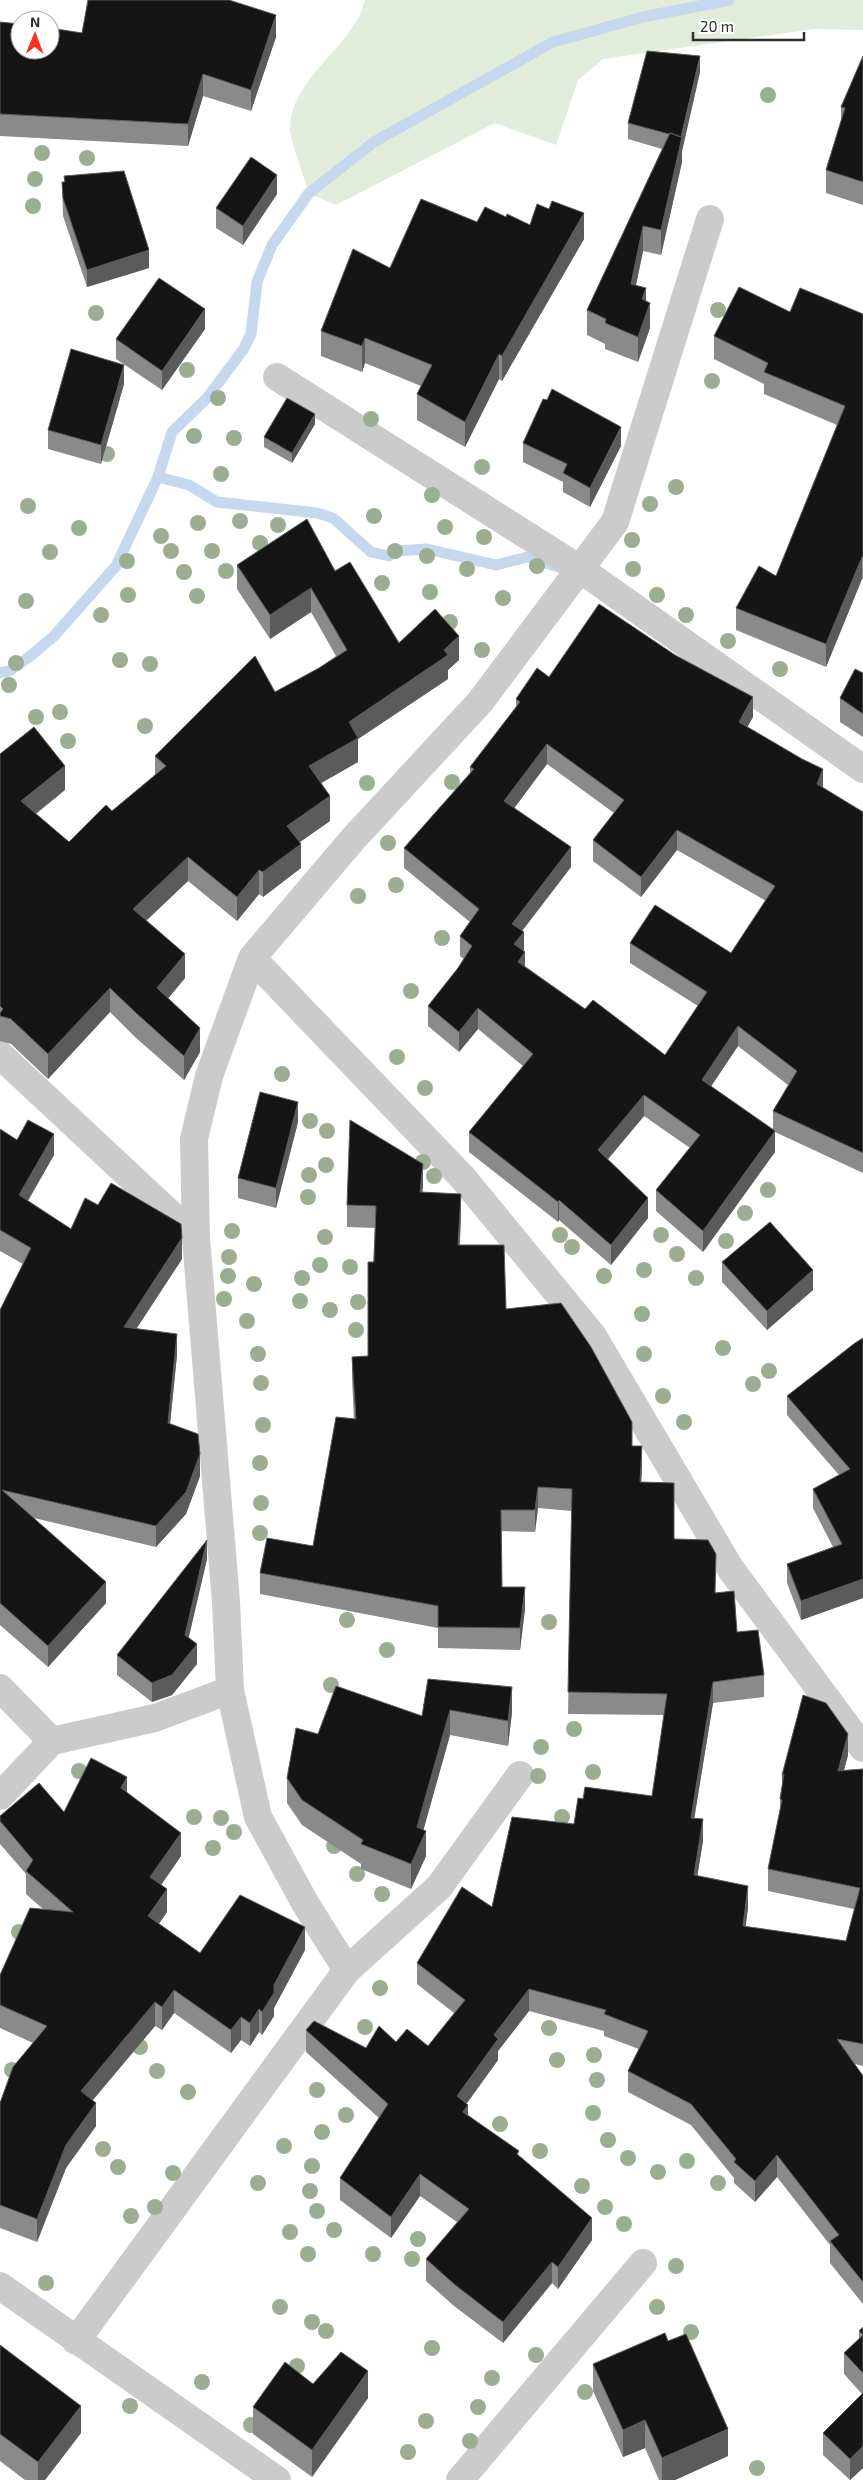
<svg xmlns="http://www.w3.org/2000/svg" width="863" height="2480" font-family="'Exo 2',sans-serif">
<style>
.green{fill:#e1ecda}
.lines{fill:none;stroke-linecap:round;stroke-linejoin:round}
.stream{stroke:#c5d8ee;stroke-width:11}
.minor{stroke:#cbcbcb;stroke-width:28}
.tree{fill:#9bae92}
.wall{fill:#8a8a8a;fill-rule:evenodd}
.shaded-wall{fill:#5b5b5b}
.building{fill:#151515;stroke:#5b5b5b;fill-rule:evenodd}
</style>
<rect width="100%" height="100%" fill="#fff"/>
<path class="green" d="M365 0H863V30L814 29 603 59 578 80 556 145 495 123 336 205 309 193C305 178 289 139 290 126 294 74 353 48 365 0Z"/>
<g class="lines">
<path class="stream" d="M158 477 189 485 217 502 317 513 333 518 371 552 389 556 395 551 427 549 496 565 527 557 559 567
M0 673 9 671 28 658 54 636 116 566 158 477 172 432 207 398 243 350 251 334 257 282 272 245 309 193 374 142 553 42 643 17 729 0"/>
<path class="minor" d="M277 377 580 569 863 769
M252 958 463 1178 593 1336 730 1568 863 1748
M0 1055 196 1238
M0 1688 52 1741 155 1718 230 1690 258 1817 305 1903 347 1970 76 2341
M230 1690 226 1602 196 1238 194 1139 209 1076 252 958 353 839 480 702 615 522 710 219
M0 1796 52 1741
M347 1970 439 1887 520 1775
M0 2286 277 2480
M460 2480 643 2263"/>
</g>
<g class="tree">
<circle cx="768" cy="95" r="8"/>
<circle cx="42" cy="153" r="8"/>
<circle cx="87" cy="158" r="8"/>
<circle cx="35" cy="179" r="8"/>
<circle cx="33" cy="206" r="8"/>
<circle cx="718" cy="310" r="8"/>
<circle cx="96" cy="313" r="8"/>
<circle cx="187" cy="370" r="8"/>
<circle cx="712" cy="381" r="8"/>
<circle cx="218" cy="398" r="8"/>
<circle cx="371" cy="419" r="8"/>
<circle cx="194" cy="436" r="8"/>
<circle cx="234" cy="438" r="8"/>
<circle cx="107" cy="454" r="8"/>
<circle cx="482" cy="467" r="8"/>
<circle cx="221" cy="474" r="8"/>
<circle cx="676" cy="487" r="8"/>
<circle cx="432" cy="495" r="8"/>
<circle cx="650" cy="504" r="8"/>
<circle cx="28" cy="506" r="8"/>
<circle cx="374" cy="516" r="8"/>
<circle cx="240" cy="521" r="8"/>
<circle cx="198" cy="523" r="8"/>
<circle cx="278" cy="525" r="8"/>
<circle cx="445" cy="527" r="8"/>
<circle cx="79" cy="528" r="8"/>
<circle cx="161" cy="536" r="8"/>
<circle cx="484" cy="537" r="8"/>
<circle cx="632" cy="540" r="8"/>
<circle cx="260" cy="543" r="8"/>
<circle cx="171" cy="551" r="8"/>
<circle cx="212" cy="551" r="8"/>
<circle cx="395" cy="551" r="8"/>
<circle cx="50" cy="552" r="8"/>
<circle cx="427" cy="556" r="8"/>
<circle cx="127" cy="561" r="8"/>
<circle cx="537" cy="566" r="8"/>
<circle cx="467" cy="569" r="8"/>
<circle cx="633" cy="569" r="8"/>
<circle cx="226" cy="571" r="8"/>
<circle cx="184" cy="572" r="8"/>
<circle cx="382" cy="583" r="8"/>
<circle cx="430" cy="592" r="8"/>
<circle cx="128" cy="595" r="8"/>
<circle cx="657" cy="595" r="8"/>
<circle cx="197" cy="596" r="8"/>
<circle cx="503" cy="598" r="8"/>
<circle cx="26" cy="601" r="8"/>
<circle cx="101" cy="615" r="8"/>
<circle cx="686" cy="615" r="8"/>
<circle cx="450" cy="622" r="8"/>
<circle cx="728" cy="641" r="8"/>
<circle cx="482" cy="650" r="8"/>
<circle cx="120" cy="660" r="8"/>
<circle cx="16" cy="663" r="8"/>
<circle cx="150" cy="664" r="8"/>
<circle cx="780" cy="669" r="8"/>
<circle cx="9" cy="685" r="8"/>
<circle cx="60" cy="712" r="8"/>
<circle cx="36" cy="717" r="8"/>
<circle cx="145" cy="726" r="8"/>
<circle cx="68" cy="741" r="8"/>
<circle cx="452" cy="782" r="8"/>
<circle cx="367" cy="783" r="8"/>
<circle cx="388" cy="843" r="8"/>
<circle cx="396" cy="885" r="8"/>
<circle cx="358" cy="896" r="8"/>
<circle cx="442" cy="938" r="8"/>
<circle cx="411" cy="991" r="8"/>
<circle cx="397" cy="1057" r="8"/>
<circle cx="282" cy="1074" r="8"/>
<circle cx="425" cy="1088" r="8"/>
<circle cx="310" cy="1121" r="8"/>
<circle cx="327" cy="1131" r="8"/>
<circle cx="423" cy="1162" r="8"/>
<circle cx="326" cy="1165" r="8"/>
<circle cx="309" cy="1175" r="8"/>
<circle cx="434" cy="1176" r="8"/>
<circle cx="768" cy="1190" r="8"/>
<circle cx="308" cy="1197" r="8"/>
<circle cx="745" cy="1213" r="8"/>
<circle cx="232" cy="1231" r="8"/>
<circle cx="560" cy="1235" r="8"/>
<circle cx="661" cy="1235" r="8"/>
<circle cx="325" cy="1237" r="8"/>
<circle cx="726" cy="1241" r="8"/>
<circle cx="572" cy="1247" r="8"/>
<circle cx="677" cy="1254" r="8"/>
<circle cx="229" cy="1257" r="8"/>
<circle cx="320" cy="1265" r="8"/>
<circle cx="350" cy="1267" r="8"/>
<circle cx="644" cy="1270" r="8"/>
<circle cx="228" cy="1276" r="8"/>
<circle cx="604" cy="1276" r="8"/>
<circle cx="302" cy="1278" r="8"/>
<circle cx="696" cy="1278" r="8"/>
<circle cx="254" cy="1284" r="8"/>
<circle cx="224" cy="1299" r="8"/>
<circle cx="300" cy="1301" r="8"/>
<circle cx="358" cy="1302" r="8"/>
<circle cx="330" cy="1310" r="8"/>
<circle cx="642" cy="1314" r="8"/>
<circle cx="247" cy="1321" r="8"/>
<circle cx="356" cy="1330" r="8"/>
<circle cx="723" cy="1348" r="8"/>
<circle cx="258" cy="1354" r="8"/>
<circle cx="644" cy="1354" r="8"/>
<circle cx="769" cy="1371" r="8"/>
<circle cx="261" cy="1383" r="8"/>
<circle cx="753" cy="1384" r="8"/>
<circle cx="663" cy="1396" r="8"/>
<circle cx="684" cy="1422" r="8"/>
<circle cx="263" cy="1425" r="8"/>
<circle cx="260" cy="1463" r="8"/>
<circle cx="261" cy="1503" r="8"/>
<circle cx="260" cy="1533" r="8"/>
<circle cx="347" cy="1620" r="8"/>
<circle cx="549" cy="1622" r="8"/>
<circle cx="387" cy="1650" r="8"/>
<circle cx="331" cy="1685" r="8"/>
<circle cx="574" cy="1729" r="8"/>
<circle cx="541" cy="1747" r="8"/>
<circle cx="79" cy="1771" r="8"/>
<circle cx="593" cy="1772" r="8"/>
<circle cx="538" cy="1776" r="8"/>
<circle cx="194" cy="1817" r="8"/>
<circle cx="562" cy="1817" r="8"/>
<circle cx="221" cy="1818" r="8"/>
<circle cx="234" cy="1832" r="8"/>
<circle cx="334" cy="1846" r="8"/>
<circle cx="213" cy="1848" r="8"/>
<circle cx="357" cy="1874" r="8"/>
<circle cx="382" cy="1894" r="8"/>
<circle cx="19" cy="1932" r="8"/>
<circle cx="380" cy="1988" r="8"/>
<circle cx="365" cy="2027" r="8"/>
<circle cx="549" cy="2028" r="8"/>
<circle cx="140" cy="2047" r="8"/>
<circle cx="594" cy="2055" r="8"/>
<circle cx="557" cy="2060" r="8"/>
<circle cx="12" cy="2070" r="8"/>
<circle cx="157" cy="2071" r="8"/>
<circle cx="597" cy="2080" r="8"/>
<circle cx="317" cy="2090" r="8"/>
<circle cx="188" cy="2092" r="8"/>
<circle cx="593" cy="2113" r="8"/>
<circle cx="346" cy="2115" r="8"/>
<circle cx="500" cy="2124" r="8"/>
<circle cx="322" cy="2132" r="8"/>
<circle cx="608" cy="2140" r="8"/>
<circle cx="284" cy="2146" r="8"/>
<circle cx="103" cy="2149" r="8"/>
<circle cx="540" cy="2151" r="8"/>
<circle cx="628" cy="2158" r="8"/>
<circle cx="687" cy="2161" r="8"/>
<circle cx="312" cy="2166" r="8"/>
<circle cx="118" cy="2167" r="8"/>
<circle cx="658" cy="2172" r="8"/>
<circle cx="173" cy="2173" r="8"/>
<circle cx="258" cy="2183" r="8"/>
<circle cx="718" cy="2183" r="8"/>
<circle cx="582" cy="2186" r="8"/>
<circle cx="310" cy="2191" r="8"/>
<circle cx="155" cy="2207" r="8"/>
<circle cx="605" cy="2207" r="8"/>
<circle cx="317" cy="2211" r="8"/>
<circle cx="131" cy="2216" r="8"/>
<circle cx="624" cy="2224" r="8"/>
<circle cx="334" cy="2230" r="8"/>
<circle cx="290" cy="2232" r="8"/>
<circle cx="418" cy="2239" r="8"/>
<circle cx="308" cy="2254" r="8"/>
<circle cx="373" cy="2254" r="8"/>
<circle cx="412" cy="2259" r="8"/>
<circle cx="676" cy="2266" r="8"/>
<circle cx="46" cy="2283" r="8"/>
<circle cx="280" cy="2307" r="8"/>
<circle cx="657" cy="2307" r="8"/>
<circle cx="312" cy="2322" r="8"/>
<circle cx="326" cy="2331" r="8"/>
<circle cx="691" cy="2332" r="8"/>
<circle cx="432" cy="2348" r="8"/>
<circle cx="536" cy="2355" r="8"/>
<circle cx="297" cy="2366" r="8"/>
<circle cx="492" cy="2378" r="8"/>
<circle cx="202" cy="2382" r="8"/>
<circle cx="585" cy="2392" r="8"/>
<circle cx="130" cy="2406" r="8"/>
<circle cx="478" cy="2407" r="8"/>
<circle cx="426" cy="2421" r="8"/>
<circle cx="251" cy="2425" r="8"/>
<circle cx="470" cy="2441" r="8"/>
<circle cx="408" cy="2452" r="8"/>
<circle cx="757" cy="2468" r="8"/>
</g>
<path class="wall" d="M0 22 82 33 276 37 251 111 203 96 188 146 0 136Z
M863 56V205L826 193V170L841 121V107Z
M700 72 682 151V162L661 255 643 251 636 285 646 301 650 328 638 362 605 349V344L587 335V310L662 149 628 139V123Z
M64 176 149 268 87 287 63 216 62 182H64Z
M277 194 243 245 216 228V208Z
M506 217 530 225 584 239 502 381 499 379 465 447 417 420V394L421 386 365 363 362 372 321 356V331L390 268 477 222Z
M790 312 863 314V579H862L826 667 736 630V608L776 576 837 425 764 394V384L714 359V336Z
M205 329 162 390 116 359V339Z
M124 384 101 464 48 449V430Z
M315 424 292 463 264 447V437Z
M523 443 621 446 590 507 563 492V482L523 462Z
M237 565 335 571 399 643 459 660 448 670V679L358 739V762L321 783 330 821 300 842 301 868 263 897 259 894 237 921 188 881 146 921 185 978 168 998 200 1052 184 1080 135 1037 110 1012 48 1079 11 1044 0 1041V754L65 790 36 814 69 842 112 811 155 775V756L275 692 319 668 336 656 311 612 270 639 237 589Z
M863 673V737L840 722V698Z
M549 677 753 717 747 727 823 788 863 812V1173L775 1132V1152L703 1252 656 1211V1190L690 1148 644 1116 608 1159 648 1218 611 1265 559 1220 558 1222 469 1152V1132L523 1066 478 1029 459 1052 428 1026V1006L458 968 464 959 460 956V936L470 922 404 868V848L470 773V767L516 708V699ZM547 764 614 813 593 840V861L641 897 677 850 766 901 731 953 630 943V963L698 1006 665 1055 585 1009 525 966 522 931 571 867 514 808ZM738 1046 788 1085 773 1111V1129L711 1086Z
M298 1122 276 1208 238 1198V1178Z
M0 1129 17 1140 54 1155 28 1201 71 1229 182 1259 136 1328 177 1355 170 1424 200 1476 186 1514 156 1547 34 1518 106 1603 48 1667 0 1625V1310L23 1264 0 1251Z
M423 1186 422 1193 461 1216 460 1245 506 1309 632 1446 642 1468 641 1482 674 1539 716 1593 737 1632 764 1675V1697L713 1703 694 1818 703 1841 697 1876 748 1908 745 1927 846 1941 854 1909 768 1891V1869L780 1812V1799L848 1755 844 1770 863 1769V2066L855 2064 863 2076V2304L830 2263V2245L777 2177 755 2202 734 2183V2178L691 2125 628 2092V2071L639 2049 604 2036V2031L529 2011 498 2051V2060L466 2104 468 2115 519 2156 592 2240 558 2289 552 2283 503 2343 454 2306 426 2281V2259L457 2222 420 2196 391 2238 340 2200V2178L379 2118 306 2052V2030L366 2048 396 2042 428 2046 454 2013 417 1984V1963L492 1907 574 1824 583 1799 652 1796 664 1715 568 1714 572 1511 538 1508 535 1532 501 1531 502 1587 525 1609 520 1650 438 1648V1628L260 1594V1573L313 1546 354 1419 352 1379V1357L368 1356 375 1228 347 1227V1205Z
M722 1262 813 1290 767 1330 722 1282Z
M863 1338V1598L801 1620 787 1583V1564L833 1547 813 1508V1489L839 1475 787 1415V1396Z
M207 1559 188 1638 197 1664 172 1695 152 1702 117 1675V1655Z
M428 1679 512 1712 508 1746 450 1735 423 1830 426 1856 411 1889 361 1869V1864L302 1825 287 1803V1778L318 1734 422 1716Z
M127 1793 181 1856 161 1885 167 1912 159 1924 200 1953 305 1950 274 2008V2016L262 2035 259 2032 250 2046 241 2040 231 2053 174 2013 162 2030 155 2026 93 2100 96 2126 66 2168 37 2242 0 2228V2103L33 2043 0 2028V1975L43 1909 26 1894V1874L0 1844V1816L64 1812Z
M863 2327V2468L850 2480 823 2455V2433L862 2394 844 2374V2353L859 2339V2331Z
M0 2346 81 2433 45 2480H25L0 2461Z
M593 2364 728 2456 675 2480H659L645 2448 623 2457 593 2391Z
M313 2384 368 2398 312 2477 253 2434V2407Z"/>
<path class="shaded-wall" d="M276 15V37L251 111V90Z
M700 56V72L682 151V162L661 255V230Z
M203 74V96L188 146V124Z
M277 175V194L243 245V226Z
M584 213V239L502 381V356Z
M643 226V251L631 309V284Z
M149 250V268L87 287V270Z
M646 288V314L642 299Z
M650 303V328L638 362V337Z
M205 309V329L162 390V371Z
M365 338V363L362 372V346Z
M499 354V379L465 447V422Z
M124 365V384L101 464V445Z
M315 414V424L292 463V453Z
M621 427V446L590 507V488Z
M862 557V579L826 667V644Z
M311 588V612L270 639V615Z
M459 636V660L448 670V679L358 739V762L309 790V766L349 722 444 650Z
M753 697V717L739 742V722Z
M547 744V764L504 822V801Z
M65 766V790L21 825V801Z
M823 769V789L817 784Z
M330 796V821L287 851V826Z
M677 830V850L641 897V877Z
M301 844V868L263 897V872Z
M571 847V867L512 944V924Z
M188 857V881L133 933V909Z
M259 870V894L237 921V897Z
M524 932V952L514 944Z
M525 952V972L518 962Z
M185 954V978L157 1012V988Z
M110 988V1012L48 1079V1054Z
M478 1008V1029L459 1052V1032Z
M738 1026V1046L702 1100V1080Z
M200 1028V1052L184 1080V1056Z
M644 1095V1116L598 1171V1150Z
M298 1102V1122L276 1208V1188Z
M775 1131V1152L703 1252V1231Z
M54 1134V1155L19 1216V1195Z
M423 1164V1186L420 1214V1192Z
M461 1194V1216L458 1267V1245Z
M648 1198V1218L611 1265V1245Z
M559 1200V1220L558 1222V1202Z
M182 1238V1259L124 1348V1327Z
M813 1270V1290L767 1330V1311Z
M177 1334V1355L168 1444V1423Z
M642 1446V1468L640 1504V1482Z
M200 1454V1476L186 1514 156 1547V1526Z
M538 1487V1508L535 1532V1510Z
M207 1540V1559L185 1654V1635Z
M863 1579V1598L801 1620V1601Z
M106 1582V1603L48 1667V1646Z
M525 1587V1609L520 1650V1628Z
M197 1644V1664L172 1695 152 1702V1683Z
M713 1682V1703L691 1839V1818Z
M512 1687V1712L508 1746V1721Z
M450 1710V1735L419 1846 426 1831V1856L411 1889V1864L417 1827Z
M848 1734V1755L838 1792V1771Z
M784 1774 782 1796V1775Z
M127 1777V1800L121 1788Z
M703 1819V1841L694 1897V1875Z
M181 1833V1856L150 1901V1877Z
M748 1886V1908L743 1948V1926Z
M167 1889V1912L148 1939V1916Z
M305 1927V1950L274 2008V2016L262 2035V2012L274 1985Z
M529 1989V2011L498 2051V2060L457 2117V2096L494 2035Z
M174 1990V2013L162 2030V2007Z
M155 2002V2026L81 2114V2091Z
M259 2009V2032L250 2046V2023Z
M241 2017V2040L231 2053V2030Z
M96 2103V2126L66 2168 37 2242V2219L66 2145Z
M468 2105V2127L463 2112Z
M777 2155V2177L755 2202V2181Z
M420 2174V2196L391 2238V2217Z
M592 2218V2240L558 2289V2267Z
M552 2262V2283L503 2343V2322Z
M368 2371V2398L312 2477V2450Z
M81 2406V2433L45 2480H38V2462Z
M645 2420V2448L623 2457V2430Z
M728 2429V2456L675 2480H662V2458Z
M863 2446V2468L850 2480V2459Z"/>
<path class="building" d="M88 0H229L276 15 251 90 203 74 188 124 0 114V22L20 24V50H50V28L82 33Z
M647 51 700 56 681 137 670 133 669 134 628 123Z
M863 56V182L826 170 845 108 841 107Z
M670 133 682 137 661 230 643 226 631 284 646 288 642 299 650 303 638 337 605 323 606 319 587 310Z
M251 157 277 175 243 226 216 208Z
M124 171 149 250 87 270 63 198 62 182H65L64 176Z
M421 199 477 222 485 207 506 217 507 214 530 225 537 204 549 209 552 201 584 213 502 356 499 354 465 422 417 394 432 365 365 338 362 346 321 331 353 249 390 268Z
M159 278 205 309 162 371 116 339Z
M739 287 790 312 800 288 863 314V557H862L826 644 736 608 759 566 776 576 845 406 764 372 768 363 714 336Z
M71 349 124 365 101 445 48 430Z
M552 389 621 427 590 488 563 473 567 464 523 443 543 399 547 400Z
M287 398 315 414 292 453 264 437Z
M307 519 335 571 350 562 399 643 435 609 459 636 444 650 448 655 349 722 358 738 309 766 330 796 287 826 301 844 263 872 259 870 237 897 188 857 133 909 185 954 157 988 200 1028 184 1056 135 1012 110 988 48 1054 11 1019 0 1016V1013L3 1009 0 1006V754L34 727 65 766 21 801 69 842 106 805 112 811 166 766 155 756 255 656 275 692 319 668 347 650 311 588 270 615 237 565Z
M599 604 675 655 753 697 739 722 802 759 823 769 817 784 863 812V1153L773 1111 797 1071 738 1026 702 1080 775 1131 703 1231 656 1190 700 1135 644 1095 598 1150 648 1198 611 1245 559 1200 558 1202 469 1132 533 1054 478 1008 459 1032 428 1006 458 968 472 946 460 936 479 909 404 848 474 769 470 767 520 702 516 699 537 668 549 677ZM547 744 624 800 593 840 641 877 677 830 775 886 731 953 655 905 630 943 707 992 665 1055 593 1000 585 1009 518 962 525 952 514 944 524 932 512 924 571 847 504 801Z
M855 669 863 673V714L840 698Z
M260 1092 298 1102 276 1188 238 1178Z
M28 1120 54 1134 19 1195 71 1229 85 1198 98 1205 111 1183 181 1224 182 1238 124 1327 177 1334 168 1423 198 1434 200 1454 186 1492 156 1526 2 1490 106 1582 48 1646 0 1603V1310L31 1248 0 1230V1129L17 1140Z
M350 1120 423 1164 420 1192 461 1194 458 1245H504L506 1309 561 1303 591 1347 632 1422V1446H642L640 1482 674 1483V1539L708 1540 716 1554 715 1593 734 1591 737 1632 758 1630 764 1675 713 1682 691 1818 703 1819 694 1875 748 1886 743 1926 846 1941 860 1888 768 1869 782 1800 780 1799 784 1774 782 1775 803 1695 826 1703 848 1734 838 1771 863 1769V2044L837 2039 863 2076V2282L830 2241 839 2235 777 2155 755 2181 734 2162 736 2159 691 2104 628 2071 648 2031 604 2014 606 2010 529 1989 494 2035 498 2039 457 2096 468 2105 463 2112 519 2151 517 2154 592 2218 558 2267 552 2262 503 2322 454 2284 426 2259 469 2209 420 2174 391 2217 340 2178 388 2104 306 2030 314 2021 366 2048 379 2026 396 2042 407 2029 428 2046 465 2000 417 1963 462 1887 492 1907 512 1817 574 1824 578 1798 583 1799 585 1787 652 1796 667 1694 568 1692 572 1489 538 1487 535 1510H501L502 1587H525L520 1628 438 1627V1606L260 1573 267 1538 313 1546 336 1417 356 1419 352 1357 368 1356V1262H374L376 1206 347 1205Z
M770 1222 813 1270 767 1311 722 1262Z
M863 1338V1579L801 1601 787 1564 842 1544 813 1489 850 1469 787 1396 855 1343Z
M207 1540 185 1635 197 1644 172 1675 152 1683 117 1655Z
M428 1679 512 1687 508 1721 450 1710 417 1827 426 1831 411 1864 361 1844 363 1840 302 1800 287 1778 296 1728 318 1734 336 1686 422 1716Z
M91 1758 127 1777 121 1788 181 1833 150 1877 167 1889 148 1916 200 1953 240 1895 305 1927 274 1985V1993L262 2012 259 2009 250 2023 241 2017 231 2030 174 1990 162 2007 155 2002 81 2091 96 2103 66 2145 37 2219 0 2205V2103L13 2067 47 2026 0 2005V1975L30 1908 73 1912 26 1871 33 1860 0 1821V1816L39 1783 64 1812Z
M863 2327V2373L844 2353 863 2335 859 2331Z
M665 2333 668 2341 686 2334 728 2429 662 2458 645 2420 623 2430 593 2364Z
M0 2345 81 2406 38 2462 0 2434Z
M341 2352 368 2371 312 2450 253 2407 285 2362 313 2384Z
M863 2393V2446L850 2459 823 2433Z"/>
<g transform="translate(35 35) rotate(1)"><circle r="24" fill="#ffffff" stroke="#ababab"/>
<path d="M0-4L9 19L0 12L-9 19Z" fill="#f13323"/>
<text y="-8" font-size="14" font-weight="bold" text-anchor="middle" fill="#2e2e2e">N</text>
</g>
<path d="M693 32v8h111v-8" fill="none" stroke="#2e2e2e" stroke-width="2.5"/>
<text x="700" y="32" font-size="15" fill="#2e2e2e" stroke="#ffffff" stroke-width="4" paint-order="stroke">20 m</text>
</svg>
